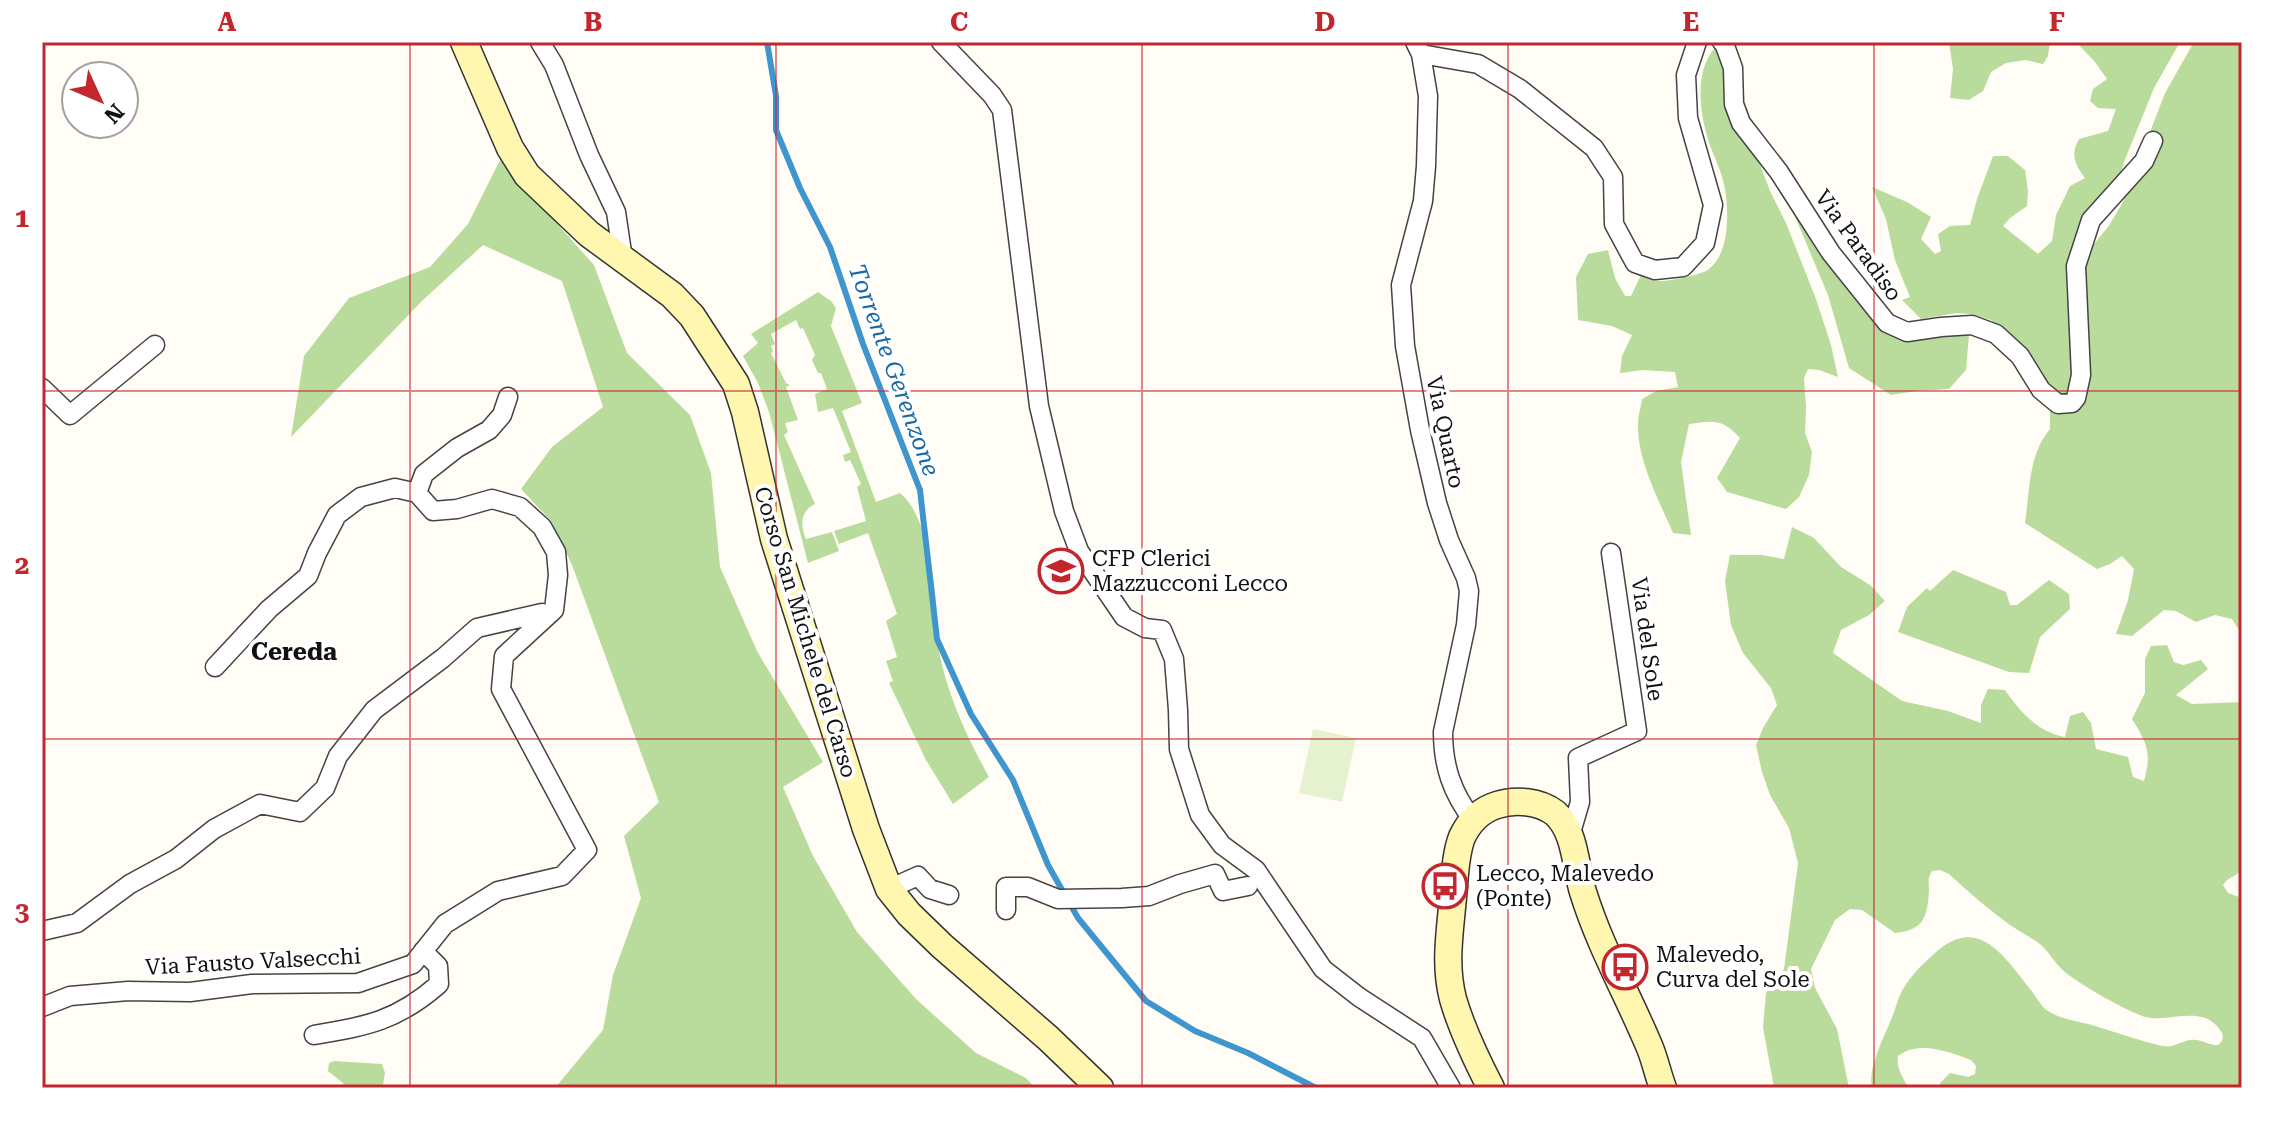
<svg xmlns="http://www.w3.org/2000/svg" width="2284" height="1130" font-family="'Roboto Serif',serif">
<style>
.forest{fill:#b9dc9c}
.pitch{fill:#e6f2cf}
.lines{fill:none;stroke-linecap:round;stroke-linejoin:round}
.stream{stroke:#3f96cf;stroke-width:6}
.street-casing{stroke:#444;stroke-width:21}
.secondary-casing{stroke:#333;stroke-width:29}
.street{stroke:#fff;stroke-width:18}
.secondary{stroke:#fff6b0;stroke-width:26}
.grid{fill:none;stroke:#c4262e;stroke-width:2;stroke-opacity:0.55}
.labels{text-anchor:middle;stroke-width:8;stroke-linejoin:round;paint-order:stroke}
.street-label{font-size:22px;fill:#111;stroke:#fff}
.poi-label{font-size:22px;fill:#111;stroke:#fff;text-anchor:start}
.water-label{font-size:24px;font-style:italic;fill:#1768a6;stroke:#fff}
.neighbourhood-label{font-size:24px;font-weight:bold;fill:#111;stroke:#fff}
.neatline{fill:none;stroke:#c4262e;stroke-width:3}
.grid-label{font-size:26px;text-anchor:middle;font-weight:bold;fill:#c4262e}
</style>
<rect width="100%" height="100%" fill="#fffdf5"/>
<path class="forest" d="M1949 42H2050L2048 56 2043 64 2025 60 2006 63 1991 72 1983 91 1969 100 1950 98 1953 69Z
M2076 42H2180L2154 88 2124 162 2119 181 2088 232 2072 396 2056 398 2007 330 1991 320 1972 314 1956 313 1921 319 1902 300 1910 297 1895 260 1886 219 1872 187 1907 202 1931 217 1921 239 1935 254 1941 251 1938 234 1950 226 1970 225 1977 199 1993 156H2008L2025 170 2028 191 2027 206 2010 218 2003 226 2038 254 2052 241 2056 215 2070 186 2085 178C2075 165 2070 154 2079 139L2108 131 2116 109 2098 108 2090 101 2093 89 2107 79 2095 62Z
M2194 42H2242V635L2232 619 2215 615 2196 622 2176 611 2164 610 2132 636 2116 634 2128 600 2134 569 2122 556 2110 564 2097 569 2025 523C2030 491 2028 455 2050 429V409L2062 412H2074L2083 401 2085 259 2089 250 2108 227 2123 202 2165 93Z
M1718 48 1722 57 1726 91 1755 151 1770 191 1786 223 1816 299 1831 345 1838 377 1819 370 1808 369 1804 378 1806 407 1805 433 1812 452 1809 475 1799 497 1786 509 1727 492 1717 478 1740 438C1723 419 1714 420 1689 424L1681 462 1691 535 1673 533C1659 500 1637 460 1638 424 1638 416 1641 407 1642 399L1656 391 1678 387 1675 372 1643 370 1620 373 1622 356 1632 335 1612 326 1578 320 1576 277 1588 254 1608 250 1615 278 1625 296H1631L1641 275C1653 284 1668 281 1682 278 1689 276 1700 274 1706 271 1731 256 1729 209 1724 184 1720 166 1710 150 1706 132 1699 106 1696 70 1714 49Z
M500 160 594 265 627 353 690 415 711 473 720 567 757 651 823 762 783 787 813 856 857 932 916 999 976 1053 1026 1078 1035 1088H555L603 1030 613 975 641 898 624 836 659 802 572 565 551 521 521 489 552 447 603 407 562 281 483 245 423 300 291 437 304 356 349 298 430 267 468 224Z
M1788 200 1903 337C1927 340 1945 333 1969 335L1966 370 1949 389 1916 391 1891 395 1849 368 1828 295Z
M818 292 831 301 836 308 831 326 862 403 842 411 876 502 900 493C927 514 935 582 937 614 938 627 936 640 939 651 948 697 967 737 989 777L953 804 926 760 889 683 893 681 886 661 897 657 886 621 897 614 868 533 839 544 834 531 866 521 857 487 861 484 850 460 845 462 843 455 851 452 833 408 818 412 815 394 827 389 821 373H818L812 360 815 355 803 328 800 329 796 320 771 334 775 344 771 346 773 352 771 353 786 383 790 385 786 387 798 420 785 423 788 432 784 435 815 504C800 511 800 526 806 539L832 532 839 551 808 563 769 412 758 383 743 356 758 343 751 334Z
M1792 527 1814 538 1841 567 1870 585 1885 601 1869 615 1841 630 1833 653 1902 701 1948 711 1981 723V705L1988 689 2005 690C2020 712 2038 732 2065 737L2070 716 2083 712 2091 723 2096 749 2128 757 2133 777 2144 781C2152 753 2147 743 2132 719L2145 693V659L2151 646 2167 645 2174 662 2183 665 2201 660 2208 669 2176 695 2192 704 2242 702V871L2227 880 2223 885 2228 893 2242 898V1088H1941L1940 1083 1950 1073 1968 1077 1975 1074 1976 1066 1971 1060C1948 1052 1920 1040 1898 1056 1896 1068 1903 1078 1909 1088H1872C1867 1064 1889 1030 1896 1006 1902 984 1918 968 1935 953 1978 914 2004 956 2030 989 2035 995 2040 1004 2045 1009 2058 1019 2077 1021 2092 1025 2115 1032 2138 1040 2162 1046 2174 1048 2179 1042 2190 1040 2199 1038 2208 1045 2218 1045 2223 1041 2225 1036 2220 1030 2203 1004 2169 1023 2145 1017 2128 1012 2079 984 2065 972 2056 965 2050 953 2041 945 2031 937 2020 932 2010 925 1988 909 1968 892 1949 874L1940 870 1932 871C1927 879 1929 882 1929 891 1927 918 1924 930 1895 933L1862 910 1850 909 1835 920 1811 969 1815 988 1837 1029 1849 1088H1774L1763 1027 1766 993 1784 969 1798 863 1789 828 1770 795 1762 772 1756 745 1763 728 1777 705 1771 688 1743 653 1731 625 1725 581 1730 555H1762L1784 559Z
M1953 570 2006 592 2010 605H2017L2049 580 2069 594 2070 609 2040 637 2029 673 2009 672 1898 632 1907 607 1927 588 1930 591Z
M334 1061 382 1064 385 1073 383 1085 385 1088H344L343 1083 328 1071 329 1063Z"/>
<path class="pitch" d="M1313 729 1356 738 1342 802 1299 793Z"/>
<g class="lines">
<path class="stream" d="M767 42 776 96V130L800 188 830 247 863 344 920 490 937 639 971 714 1013 780 1048 865 1078 918 1146 1001 1195 1031 1248 1053 1316 1088"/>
<g class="street-casing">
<path id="street" d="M540 42 554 65 589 155 616 212 623 259
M941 42 992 95 1002 110 1039 406 1064 511 1079 551 1124 617 1145 628 1162 630 1174 659 1178 710 1179 749 1200 815 1222 845 1256 870 1323 969 1359 997 1422 1038 1451 1088
M1415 42 1421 54 1428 96 1426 166 1423 201 1401 285 1405 346 1420 430 1437 503 1449 540 1466 578 1469 591 1466 625 1443 732C1443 766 1452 793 1473 820
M1722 42 1724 43 1733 68 1734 104 1741 123 1779 172 1831 253 1887 323 1907 332 1941 327 1972 325 1996 334 2020 356 2041 390 2058 404 2072 403 2076 398 2081 375 2076 266 2091 220 2144 161 2153 141
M1421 54 1478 64 1520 89 1594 148 1613 177 1614 224 1635 263 1655 270 1683 267 1705 243 1713 205 1688 118 1686 75 1697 42
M42 388 70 415 155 345
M417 493 424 474 457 448 489 430 502 415 508 397
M1570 836 1580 802 1578 758 1637 731 1611 553
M889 889 918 876 930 889 949 895
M1006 910V887H1028L1058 899 1122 898 1149 896 1180 884 1215 874 1223 891 1248 886
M42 931 77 923 130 884 176 859 214 829 260 804 300 812 325 788 338 756 374 710 443 658 477 628 542 613 547 616
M42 1007 70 996 128 991 190 992 252 984 358 983 413 964 445 924 498 891 562 876 587 850 501 689 504 656 554 610 558 575 556 552 542 527 520 507 492 499 457 509 433 511 417 493 395 488 361 497 337 515 317 553 308 576 269 609 215 667
M314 1035C367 1026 397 1021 439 984L438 966 423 951"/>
</g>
<g class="secondary-casing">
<path id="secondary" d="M464 42 510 148 527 175 589 234 672 295 692 316 736 384 745 412 774 539 866 829 889 889 909 914 942 946 1048 1038 1100 1088
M1491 1088C1476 1059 1462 1030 1453 999 1444 964 1450 932 1453 897 1455 877 1455 855 1462 837 1469 822 1481 810 1497 805 1515 799 1539 801 1555 813 1576 832 1575 866 1583 892 1600 947 1628 995 1650 1048 1655 1060 1658 1075 1663 1088"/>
</g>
<use href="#street" class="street"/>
<use href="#secondary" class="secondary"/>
</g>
<path class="grid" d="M410 42V1088M776 42V1088M1142 42V1088M1508 42V1088M1874 42V1088M42 391H2242M42 739H2242"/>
<defs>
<g id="school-ring" transform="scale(2.3)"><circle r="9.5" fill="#fff" stroke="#c4262e" stroke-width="1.5"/><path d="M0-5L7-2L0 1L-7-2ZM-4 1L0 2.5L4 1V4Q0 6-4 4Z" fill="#c4262e"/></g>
<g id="bus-ring" transform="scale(2.3)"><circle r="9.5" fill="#fff" stroke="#c4262e" stroke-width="1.5"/><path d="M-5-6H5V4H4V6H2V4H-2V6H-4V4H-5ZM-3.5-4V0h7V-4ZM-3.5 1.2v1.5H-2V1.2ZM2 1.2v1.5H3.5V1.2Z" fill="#c4262e"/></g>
</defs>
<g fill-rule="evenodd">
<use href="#school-ring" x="1061" y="571"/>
<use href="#bus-ring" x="1445" y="886"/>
<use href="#bus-ring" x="1625" y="967"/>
</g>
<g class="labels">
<g class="street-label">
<text transform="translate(1859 245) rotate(54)" y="8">Via Paradiso</text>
<text transform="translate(1446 432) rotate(78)" y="8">Via Quarto</text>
<text transform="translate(806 632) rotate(73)" y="8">Corso San Michele del Carso</text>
<text transform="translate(1648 639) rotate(82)" y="8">Via del Sole</text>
<text transform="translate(253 961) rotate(-3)" y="8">Via Fausto Valsecchi</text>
</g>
<g class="poi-label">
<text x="1092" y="566">CFP Clerici<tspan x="1092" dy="25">Mazzucconi Lecco</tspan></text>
<text x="1476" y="881">Lecco, Malevedo<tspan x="1476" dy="25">(Ponte)</tspan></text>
<text x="1656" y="962">Malevedo,<tspan x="1656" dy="25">Curva del Sole</tspan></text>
</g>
<g class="water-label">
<text transform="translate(894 370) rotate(70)" y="8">Torrente Gerenzone</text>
</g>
<g class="neighbourhood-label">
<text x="294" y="660">Cereda</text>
</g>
</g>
<rect width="2284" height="1130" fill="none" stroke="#ffffff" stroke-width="88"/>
<g transform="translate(100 100) rotate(134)"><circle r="38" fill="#ffffff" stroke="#a0a0a0" stroke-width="2"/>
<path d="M0-6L14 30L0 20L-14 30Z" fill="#c4262e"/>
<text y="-12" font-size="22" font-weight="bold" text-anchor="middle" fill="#111111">N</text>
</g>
<rect x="44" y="44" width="2196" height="1042" class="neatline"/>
<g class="grid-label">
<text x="227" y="31">A</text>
<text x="593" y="31">B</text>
<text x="959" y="31">C</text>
<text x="1325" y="31">D</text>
<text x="1691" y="31">E</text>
<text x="2057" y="31">F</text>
<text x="22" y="227">1</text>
<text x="22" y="574">2</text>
<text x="22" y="921">3</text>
</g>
</svg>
